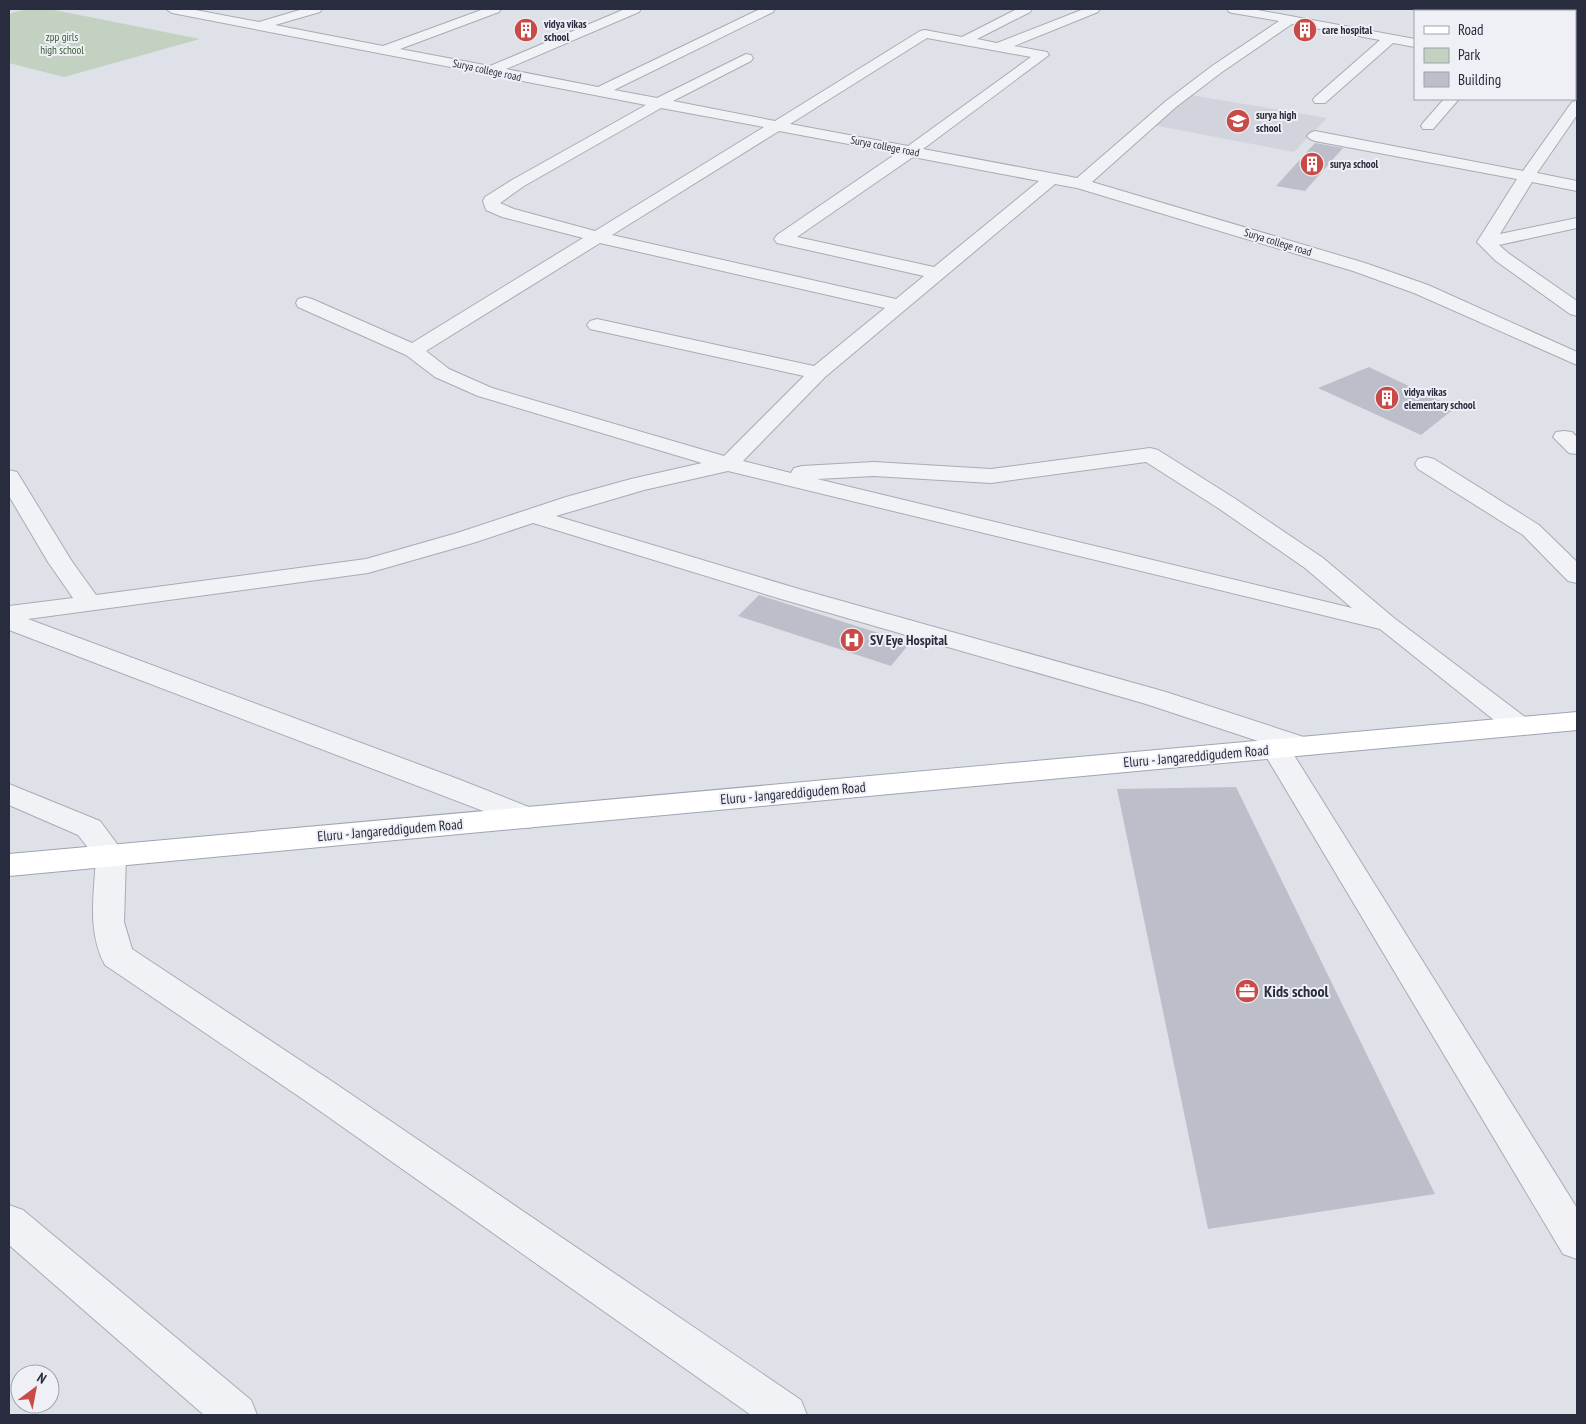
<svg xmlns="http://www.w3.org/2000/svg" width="1586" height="1424" font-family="'PT Sans Narrow',sans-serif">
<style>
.built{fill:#d1d3dd}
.green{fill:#c2d1c0}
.building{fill:#bcbfca}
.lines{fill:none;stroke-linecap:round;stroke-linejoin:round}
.street-casing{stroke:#a8abb5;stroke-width:2}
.primary-casing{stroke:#9fa3b3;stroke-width:2}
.street{fill:#f1f2f6;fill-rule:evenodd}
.primary{fill:#fff;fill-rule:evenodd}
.labels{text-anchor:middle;stroke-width:4;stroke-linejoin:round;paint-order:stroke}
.far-poi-label{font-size:11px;font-weight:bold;fill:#282c3e;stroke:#eef0f5;text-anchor:start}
.far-park-label{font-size:11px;fill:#375936;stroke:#eef0f5}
.far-street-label{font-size:11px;fill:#282c3e;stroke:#eef0f5}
.poi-label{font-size:14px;font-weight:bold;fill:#282c3e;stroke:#eef0f5;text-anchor:start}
.street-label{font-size:14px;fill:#282c3e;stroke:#eef0f5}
.near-poi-label{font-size:16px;font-weight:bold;fill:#282c3e;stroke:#eef0f5;text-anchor:start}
</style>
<rect width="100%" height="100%" fill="#dfe1e8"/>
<path class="built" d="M1185 94 1327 118 1294 152 1148 124Z"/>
<path class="green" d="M26 9H49L200 39 64 77 9 63V14Z"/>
<path class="building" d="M1315 143 1343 148 1305 191 1276 186Z
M1369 367 1455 408 1421 435 1318 388Z
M759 595 910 643 891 666 738 616Z
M1236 787 1435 1194 1208 1229 1117 789Z"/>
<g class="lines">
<g class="street-casing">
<path id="street" d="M166 9H190L259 22 303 9H322L320 12 275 25 383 46 484 9H501L499 12 400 49 490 66 625 9H641L639 12 506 69 598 87 760 9H775L773 12 614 90 657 98 746 54 751 55 753 58 751 61 673 101 775 121 920 31 925 30 962 37 1017 9H1032L1030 12 977 39 997 43 1084 9H1100L1098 12 1014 46 1047 52 1049 55 923 149 1077 178 1166 101 1212 66 1279 21 1233 13 1229 12 1227 9H1252L1415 39V47L1393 43 1325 103H1315L1313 100 1315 97 1380 40 1292 24 1222 72 1176 107 1092 182 1365 263 1428 285 1577 352V365L1414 293 1353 271 1077 188 1055 184 825 377 743 461 791 473 794 468 802 466 874 462 991 469 1150 448 1158 450 1234 498 1323 558 1394 618 1529 720 1533 726 1529 732 1519 735 1509 732 1380 629 728 471 644 490 556 516 799 589 1166 692 1313 740 1317 746 1313 752 1303 755 1292 752 1577 1208V1259L1563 1254 1261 748 1264 743 1146 704 781 599 533 523 473 543 368 573 28 619 458 779 539 811 543 818 539 825 528 828 9 630V606L73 598 48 562 9 496V470L17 472 71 560 96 595 366 559 457 533 566 497 631 479 702 463 478 396 435 377 406 355 298 307 296 303 298 299 305 297 312 299 412 343 583 238 502 217 486 210 483 201 485 197 512 180 646 105 172 13ZM927 38 1031 57 908 146 790 124ZM661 108 764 127 595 231 514 209 500 203 524 186ZM779 131 897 153 777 235 774 239 777 243 924 276 896 299 612 235ZM913 157 1039 181 934 267 797 237ZM600 243 885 308 814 366 597 319 590 321 587 325 590 329 804 376 724 456 492 388 449 369 426 351ZM1146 462 1218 508 1305 568 1352 608 817 479 874 476 991 483Z
M1524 9H1552L1553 11H1525Z
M1575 11 1577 12V20L1575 19Z
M1575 68H1577V76H1575Z
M1444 99H1459L1433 129H1423L1421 126 1423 123Z
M1577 101V115L1537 173 1577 181V191L1532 182 1500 234 1577 218V228L1499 245 1508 253 1577 301V316L1570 314 1496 261 1477 242 1517 179 1315 141 1310 139 1307 136 1310 133 1315 131 1523 171 1572 102Z
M1564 431 1572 432 1577 437V454L1569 453 1553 437 1556 432Z
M1426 457 1434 459 1539 525 1577 562V583L1568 581 1523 535 1418 469 1415 464 1418 459Z
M9 784 100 821 126 856 124 922 132 949 336 1084 801 1400 807 1415H751L310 1104 105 965C87 932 94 894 96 858L78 835 9 805Z
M9 1205 23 1210 251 1400 257 1415H204L9 1245Z"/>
</g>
<g class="primary-casing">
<path id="primary" d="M1577 712V730L9 876V854Z"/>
</g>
<use href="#street" class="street"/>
<use href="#primary" class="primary"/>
</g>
<defs>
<g id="building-disc" transform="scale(1.25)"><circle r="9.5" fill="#c94b47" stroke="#eef0f5"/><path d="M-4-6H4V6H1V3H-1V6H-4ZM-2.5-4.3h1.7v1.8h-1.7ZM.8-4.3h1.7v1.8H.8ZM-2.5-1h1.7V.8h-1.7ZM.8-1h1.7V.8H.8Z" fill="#fff"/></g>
<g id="school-disc" transform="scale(1.25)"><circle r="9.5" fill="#c94b47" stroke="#eef0f5"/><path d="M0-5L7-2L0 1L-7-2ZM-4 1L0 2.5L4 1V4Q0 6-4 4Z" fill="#fff"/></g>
<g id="hospital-disc" transform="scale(1.25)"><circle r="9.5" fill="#c94b47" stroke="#eef0f5"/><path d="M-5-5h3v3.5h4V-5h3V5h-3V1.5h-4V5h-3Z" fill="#fff"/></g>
<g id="office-disc" transform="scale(1.25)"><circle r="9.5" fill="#c94b47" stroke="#eef0f5"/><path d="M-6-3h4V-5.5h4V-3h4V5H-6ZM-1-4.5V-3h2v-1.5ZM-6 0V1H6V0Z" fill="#fff"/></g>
</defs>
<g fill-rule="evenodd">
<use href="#building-disc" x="526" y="30"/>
<use href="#building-disc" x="1305" y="30"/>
<use href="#school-disc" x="1238" y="121"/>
<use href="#building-disc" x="1312" y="164"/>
<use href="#building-disc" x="1387" y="398"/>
<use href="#hospital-disc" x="852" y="640"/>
<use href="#office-disc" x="1247" y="991"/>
</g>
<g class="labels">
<g class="far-poi-label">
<text x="544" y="28">vidya vikas<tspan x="544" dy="13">school</tspan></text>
<text x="1322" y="34">care hospital</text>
<text x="1256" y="119">surya high<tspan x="1256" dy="13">school</tspan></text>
<text x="1330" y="168">surya school</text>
<text x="1404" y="396">vidya vikas<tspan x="1404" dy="13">elementary school</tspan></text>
</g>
<g class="far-park-label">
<text x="62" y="41">zpp girls<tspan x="62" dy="13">high school</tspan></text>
</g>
<g class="far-street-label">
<text transform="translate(487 70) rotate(12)" y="4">Surya college road</text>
<text transform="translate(885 146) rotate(11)" y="4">Surya college road</text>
<text transform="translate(1278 242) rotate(17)" y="4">Surya college road</text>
</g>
<g class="poi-label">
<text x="870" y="645">SV Eye Hospital</text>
</g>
<g class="street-label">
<text transform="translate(1196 756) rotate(-5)" y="5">Eluru - Jangareddigudem Road</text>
<text transform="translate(793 793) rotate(-5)" y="5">Eluru - Jangareddigudem Road</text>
<text transform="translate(390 830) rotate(-5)" y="5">Eluru - Jangareddigudem Road</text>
</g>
<g class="near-poi-label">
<text x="1264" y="997">Kids school</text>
</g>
</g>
<rect width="1586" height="1424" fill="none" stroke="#282c3e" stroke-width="20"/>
<rect x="1414" y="10" width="162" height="90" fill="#eef0f5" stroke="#9fa2ac"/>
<rect x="1424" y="26" width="25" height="8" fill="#ffffff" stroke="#9fa2ac"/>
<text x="1458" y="35" font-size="15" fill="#282c3e">Road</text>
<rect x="1424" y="48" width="25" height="15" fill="#c2d1c0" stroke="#9fa2ac"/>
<text x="1458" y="60" font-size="15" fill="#282c3e">Park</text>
<rect x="1424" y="72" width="25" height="15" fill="#bcbfca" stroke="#9fa2ac"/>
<text x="1458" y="85" font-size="15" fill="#282c3e">Building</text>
<g transform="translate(35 1389) rotate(32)"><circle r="24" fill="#eef0f5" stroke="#9fa2ac"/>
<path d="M0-4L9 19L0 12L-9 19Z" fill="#c94b47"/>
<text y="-8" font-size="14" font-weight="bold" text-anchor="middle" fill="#282c3e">N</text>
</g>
</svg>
